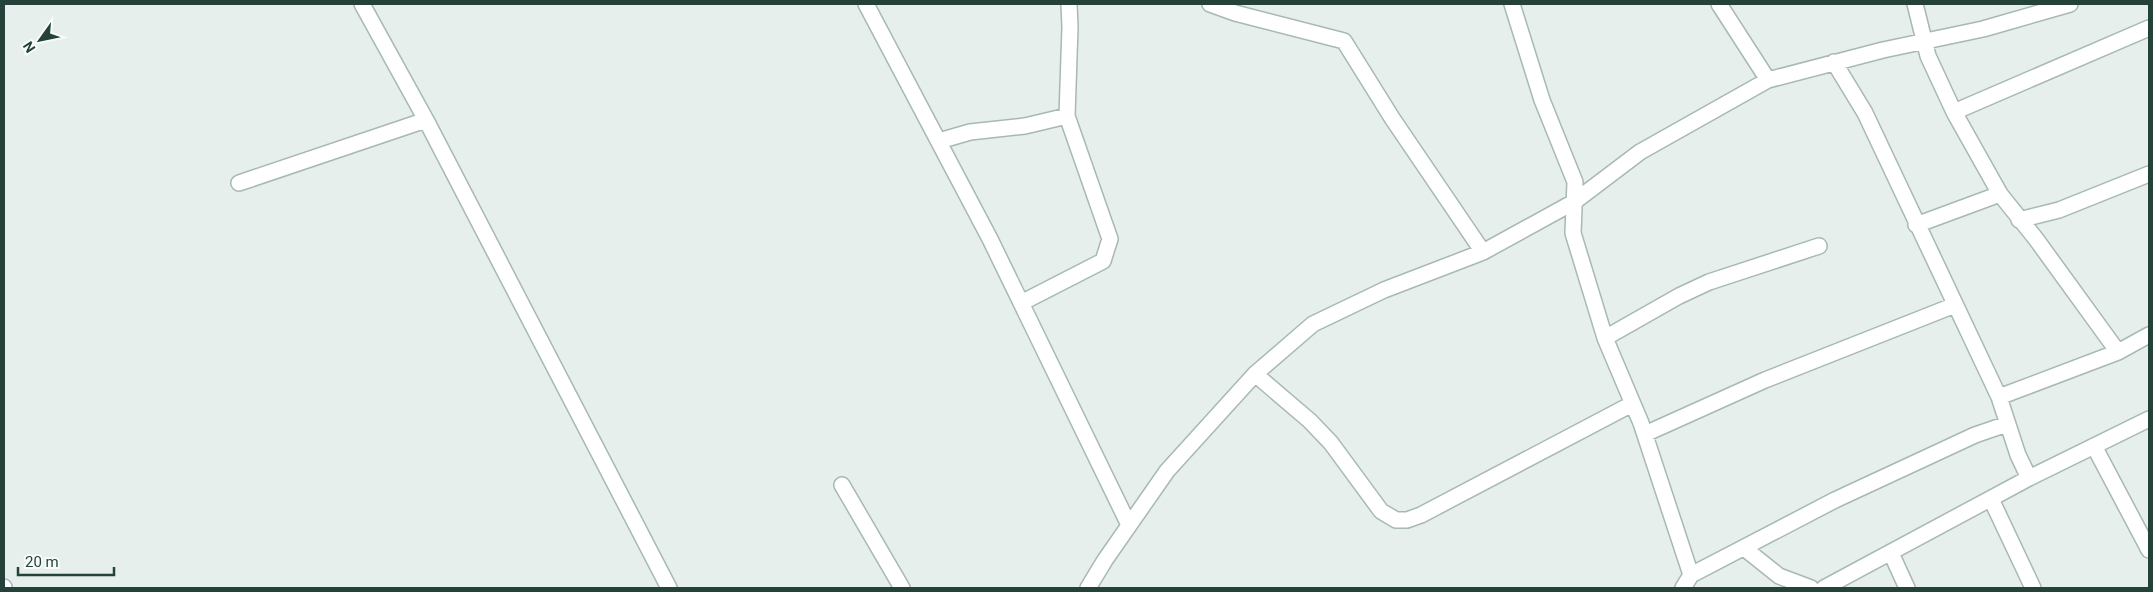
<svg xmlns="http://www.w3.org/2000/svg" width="2153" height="592" font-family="Roboto,sans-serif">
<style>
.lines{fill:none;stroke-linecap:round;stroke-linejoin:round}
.minor-casing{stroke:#a8b8b2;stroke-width:18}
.minor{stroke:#fff;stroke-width:15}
</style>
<rect width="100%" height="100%" fill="#e6efeb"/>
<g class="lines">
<g class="minor-casing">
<path id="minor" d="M362 4 426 120 669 588
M866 4 990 239 1129 525
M1210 4 1235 13 1344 41 1392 118 1483 252
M1512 4 1542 100 1575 182 1573 233 1605 338 1641 423 1691 575
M1719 4 1768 80
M1915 4 1928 56 1954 112 2000 194 2036 239 2118 352
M1834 62 1865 113 1999 397 2018 455 2029 478
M1954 112 2149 28
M939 141 970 132 1025 126 1067 116
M239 183 426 120
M2019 220 2059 210 2149 174
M1916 225 2000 194
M1021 303 1103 261 1110 239 1067 116 1070 27 1069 4
M1605 338 1679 296 1709 282 1819 246
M1255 374 1310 421 1331 443 1381 511 1396 520H1407L1421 515 1632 404
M1999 397 2118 352 2149 335
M1645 434 1765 380 1955 305
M2094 446 2149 550
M842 485 902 588
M1991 499 2033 588
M1744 548 1779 576 1811 588
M1891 553 1907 588
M4 587V588
M1088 588 1105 560 1167 471 1255 374 1313 324 1384 290 1483 252 1574 202 1640 152 1768 80 1883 50 1983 29 2070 4
M1683 588 1691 575 1835 500 1975 435 2007 424
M1824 588 2029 478 2149 419"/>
</g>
<use href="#minor" class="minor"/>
</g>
<rect width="2153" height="592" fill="none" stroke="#24423a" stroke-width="10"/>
<g transform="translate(40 40) rotate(237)" stroke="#f7fbf9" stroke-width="4" paint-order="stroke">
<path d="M0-4L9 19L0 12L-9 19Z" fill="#24423a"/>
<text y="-8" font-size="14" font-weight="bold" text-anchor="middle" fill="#24423a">N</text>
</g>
<path d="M18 567v8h96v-8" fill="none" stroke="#24423a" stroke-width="2.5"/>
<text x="25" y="567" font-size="15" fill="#24423a" stroke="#f7fbf9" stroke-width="4" paint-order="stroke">20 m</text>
</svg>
